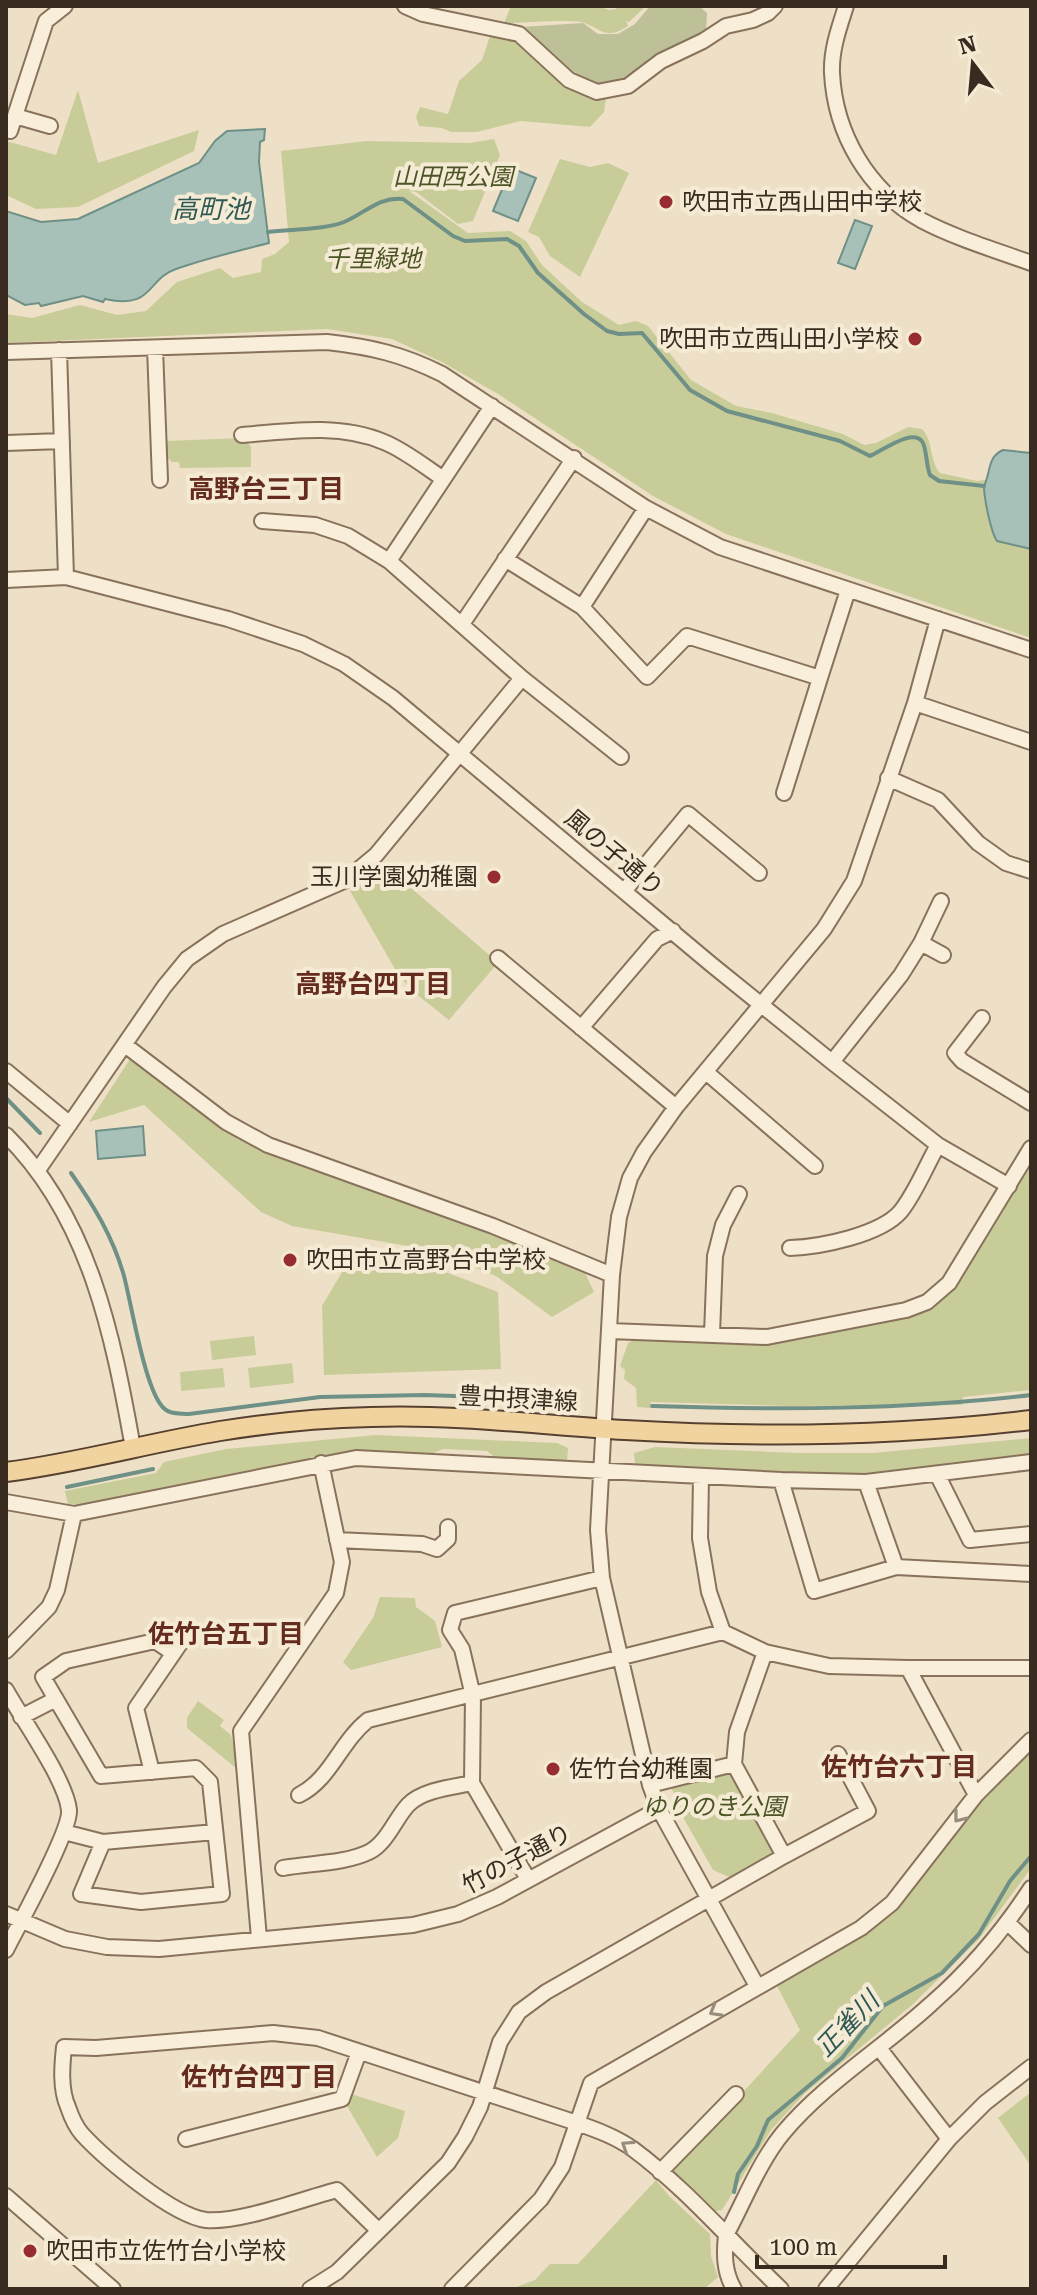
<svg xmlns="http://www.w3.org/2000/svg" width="1037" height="2295" font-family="'Roboto Serif','Noto Sans JP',serif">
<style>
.green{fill:#c8cc99}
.cemetery{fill:#bec198}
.water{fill:#a7c1b9;stroke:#6e9086;stroke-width:2}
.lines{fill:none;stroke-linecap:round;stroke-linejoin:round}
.stream{stroke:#6e9086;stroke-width:4}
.minor-casing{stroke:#89725c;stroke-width:18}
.major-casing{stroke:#574030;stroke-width:22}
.minor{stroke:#f8eed9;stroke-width:14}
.major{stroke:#f0d39e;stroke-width:18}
.oneway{stroke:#988c7c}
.poi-dot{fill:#972c31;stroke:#f5ebd5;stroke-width:3}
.labels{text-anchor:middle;stroke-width:8;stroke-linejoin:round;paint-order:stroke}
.park-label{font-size:24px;font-style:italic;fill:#4b5526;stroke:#f5ebd5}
.poi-label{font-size:24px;fill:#392b1f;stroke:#f5ebd5;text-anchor:start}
.street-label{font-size:24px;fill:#392b1f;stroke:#f5ebd5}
.water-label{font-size:26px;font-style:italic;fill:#2f5954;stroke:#f5ebd5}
.neighbourhood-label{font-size:26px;font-weight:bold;fill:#652b1f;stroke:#f5ebd5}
</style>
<rect width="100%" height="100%" fill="#eee0c6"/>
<path class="green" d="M511 6H597L609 10 616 9V6H646L629 22 626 21 628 26C604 42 601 27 581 22 564 19 523 23 504 23Z
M490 36 517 39 561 83 606 98 604 112 590 127 521 121 477 132H451L442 128 419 126 416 117 420 107 448 114 459 81 482 60Z
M78 90 98 163 199 130 194 151 78 207 36 209 6 195V141L56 155Z
M494 139 500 155 473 221 458 224 416 192 409 191 468 233 510 231 526 241 542 265 582 302 619 325 636 321 648 326 691 380 736 406 772 413 843 434 864 445 876 443 908 427 922 429C934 442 929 460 940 473L977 481 993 479 1031 543V638L726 534 653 496 498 394 442 362 392 339 327 329 6 343V314L32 318 80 305 117 315 146 311 177 282 220 268 233 278 261 272 262 259 275 254 289 242 281 151 366 141 470 143Z
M560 159 590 167 608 163 629 173 580 277 550 256 539 237 528 232Z
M244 438 251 447V467L180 468 179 462H172L167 457 166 441Z
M383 864 494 959 497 964 449 1020 411 990 395 969 350 891Z
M130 1059 224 1128 267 1151 491 1234 585 1273 594 1292 552 1317 496 1276 431 1250 292 1226 261 1212 144 1105 89 1122Z
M1031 1157V1390L963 1397 962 1405 791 1406 651 1402 650 1408 637 1407 636 1388 624 1379 625 1370 620 1366 628 1343 640 1337 770 1341 932 1307Z
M427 1265 498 1292 501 1369 324 1375 322 1306 345 1267Z
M254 1336 256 1355 212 1360 210 1341Z
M292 1363 294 1383 250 1388 248 1368Z
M223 1368 225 1387 181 1391 180 1372Z
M376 1435 557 1443 568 1448 567 1462 497 1459 487 1451 443 1449 431 1454 357 1450 83 1505 68 1504 65 1491 156 1473 164 1462 226 1449Z
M1031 1438V1455L867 1476 635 1465 634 1453 655 1447 798 1453H873Z
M380 1597 415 1598 416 1607 435 1621 442 1647 351 1670 343 1662 373 1618Z
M198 1701 224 1720 220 1726 231 1735 235 1752H240L242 1773 187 1728V1718Z
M1031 1747V1868L1024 1878 978 1940 912 2005 805 2093 771 2130 722 2210 711 2212 674 2177V2167L800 2030 776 1984 866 1934 895 1909 980 1798Z
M723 1771 733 1776 773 1851 771 1859 734 1879 713 1870 683 1817 670 1784Z
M1031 2092V2166L998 2118Z
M351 2094 405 2111 398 2138 377 2157 347 2106Z
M656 2180 670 2197 710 2234 711 2256 718 2277 704 2289H511L535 2280 550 2264H578Z"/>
<path class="cemetery" d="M650 6H699L707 13 706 32 657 54 626 79 597 86 571 75 521 27 583 23 598 34H618L635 24Z"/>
<path class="water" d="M265 129 264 140 260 142 259 162 269 243C238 251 207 258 176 269 146 279 154 310 105 299L103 302 83 296 41 306 39 303 25 305 6 295V211L41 222 78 219 199 163 215 141 227 131Z
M511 168 536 178 518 221 493 211Z
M855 220 872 226 855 269 838 263Z
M1003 450 1031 453V549L997 541C991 533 984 498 984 486 991 472 987 457 1003 450Z
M143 1126 145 1155 98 1159 96 1131Z"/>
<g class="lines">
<path class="stream" d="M268 232C290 229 324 230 344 222 365 213 380 196 403 199L453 236 465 241 507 239 519 246 538 273 584 314 607 331 619 334 642 333 690 390 727 411 840 441 870 456C882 451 915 426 923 443 927 452 926 465 930 475L939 481 984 486
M6 1098 40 1133
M71 1173C94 1206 113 1237 124 1276 132 1307 144 1383 161 1405 168 1415 178 1413 189 1414L320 1397 424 1395 549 1399
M652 1406C778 1410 905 1410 1031 1395
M67 1487 153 1469
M734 2192 738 2174 757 2146 768 2120 842 2058 883 2006 942 1973 979 1934 1010 1881 1031 1856"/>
<g class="minor-casing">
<path id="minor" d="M405 6 423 14 519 34 569 80 597 92 628 86 661 61 703 41 726 26 753 20 768 13 775 6
M846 6C839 28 831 50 832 73 835 134 868 190 921 220 955 238 995 250 1031 263
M15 116 50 126
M6 130 10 131 46 21 65 6
M155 348 160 480
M59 350 66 577
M6 352 327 342C371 347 402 354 442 374L646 508 720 547 1031 650
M492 406 389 561 522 678 621 757
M242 435C288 431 340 423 384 442 404 450 424 466 442 478
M6 443 62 441
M646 508 582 607 647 677 687 636 820 678 848 590
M262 521 315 525 348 536 389 561
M505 559 582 607
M6 580 66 577 228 619 303 644 344 664 393 698 712 965 832 1062 938 1145 1009 1186
M462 624 574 458
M915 703 1031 742
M888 778 938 800 978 843 1006 863 1031 871
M784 793 820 678
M625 890 688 814 759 873
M921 943 943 955
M498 958 676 1107
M982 1018 955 1053 962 1061 1031 1103
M581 1028 657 939 673 931
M125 1045 226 1122 268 1145 493 1226 612 1275
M832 1062 901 975 921 943 941 901
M6 1071 70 1124
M706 1072 815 1166
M6 1135C90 1218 113 1336 133 1448
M38 1170 164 987 187 959 223 934 346 880 376 855 522 678
M790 1248C820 1247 881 1235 901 1211 916 1192 926 1166 938 1145
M610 1331 767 1337 906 1310 927 1302 949 1283 1031 1148
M712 1334 715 1256 723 1225 739 1194
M1031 1462 866 1482 781 1480 814 1591 896 1567 1031 1574
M937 1474 970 1540 1031 1534
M701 1477 700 1538 709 1592 723 1632
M866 1482 896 1567
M6 1502 74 1514 356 1458 781 1480
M337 1540 422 1544 437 1549 448 1539V1527
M6 1651 49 1607 57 1590 74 1514
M908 1668H1031
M6 1690C22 1719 66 1780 69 1810 71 1831 18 1926 6 1950
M21 1717 56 1699
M152 1772 136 1708 188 1632
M650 1785 734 1764
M299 1795C331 1779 340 1742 368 1720L723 1632 765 1652 829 1666 908 1668 976 1795
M64 1832 103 1842 215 1832
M103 1842 81 1894 141 1902 222 1894 210 1782 196 1768 101 1776 43 1677 66 1661 155 1641 173 1653
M784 1856 868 1811 838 1754
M283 1868C310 1863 344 1864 369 1852 387 1843 395 1819 408 1805 422 1790 453 1787 472 1783
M528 1879 472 1783 473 1696 462 1649 450 1630 455 1613 602 1578
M6 1914 65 1939 107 1947 159 1949 413 1925 458 1914 497 1897 659 1809
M1008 1923 1031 1945
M259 1938 241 1731 336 1593 342 1562 321 1463
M757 1986 659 1809 650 1785 602 1578 598 1530 612 1275 619 1217 630 1178 644 1152 676 1107 824 929 854 881 915 703 938 619
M879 2048 949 2139
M186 2139 342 2099 359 2052
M660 2172 736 2094
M6 2196 113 2289
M378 2230 337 2190C302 2199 240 2223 206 2220 173 2216 105 2159 82 2134 76 2127 71 2116 68 2107 60 2089 62 2066 64 2047L96 2048 273 2033 318 2038 577 2123C597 2130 616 2137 633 2149 687 2189 732 2243 781 2289
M310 2289 337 2272 448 2163 465 2137 480 2107 500 2042 519 2012 546 1992 784 1856 734 1764 737 1732 765 1652
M452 2289 541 2199 562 2167 591 2083 861 1928 892 1903 976 1795 1031 1740
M734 2289C724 2272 724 2254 726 2235 744 2202 759 2162 783 2133 825 2083 883 2048 931 2004 970 1970 1003 1931 1031 1888
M826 2289 949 2139 985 2103 1031 2067"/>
</g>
<g class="major-casing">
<path id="major" d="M6 1472C78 1463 148 1443 220 1431 270 1423 321 1418 371 1417 454 1414 543 1425 625 1430 761 1438 896 1436 1031 1420"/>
</g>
<use href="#minor" class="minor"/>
<use href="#major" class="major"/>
</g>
<defs><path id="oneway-chevron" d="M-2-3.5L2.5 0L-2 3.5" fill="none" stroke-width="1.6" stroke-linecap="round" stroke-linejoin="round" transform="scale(2)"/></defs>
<g class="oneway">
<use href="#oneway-chevron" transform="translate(959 1817) rotate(128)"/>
<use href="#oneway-chevron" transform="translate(715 2011) rotate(150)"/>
<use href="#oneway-chevron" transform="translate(627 2146) rotate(-147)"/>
</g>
<g class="poi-dot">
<circle cx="666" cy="202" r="8"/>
<circle cx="915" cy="339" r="8"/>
<circle cx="494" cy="877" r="8"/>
<circle cx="290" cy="1260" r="8"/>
<circle cx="553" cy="1769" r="8"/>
<circle cx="30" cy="2251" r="8"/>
</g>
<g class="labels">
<g class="park-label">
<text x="453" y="185">山田西公園</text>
<text x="373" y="267">千里緑地</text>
<text x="714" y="1815">ゆりのき公園</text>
</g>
<g class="poi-label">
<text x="682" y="210">吹田市立西山田中学校</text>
<text x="899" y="347" text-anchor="end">吹田市立西山田小学校</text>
<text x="478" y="885" text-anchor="end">玉川学園幼稚園</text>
<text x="306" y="1268">吹田市立高野台中学校</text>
<text x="569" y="1777">佐竹台幼稚園</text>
<text x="46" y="2259">吹田市立佐竹台小学校</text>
</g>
<g class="street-label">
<text transform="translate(614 853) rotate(40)" y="8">風の子通り</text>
<text transform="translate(518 1399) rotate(3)" y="8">豊中摂津線</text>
<text transform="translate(517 1859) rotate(-28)" y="8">竹の子通り</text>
</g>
<g class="water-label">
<text x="211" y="218">高町池</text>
<text transform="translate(847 2024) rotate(-46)" y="9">正雀川</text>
</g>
<g class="neighbourhood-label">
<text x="266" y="498">高野台三丁目</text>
<text x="373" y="993">高野台四丁目</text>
<text x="226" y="1643">佐竹台五丁目</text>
<text x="899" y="1776">佐竹台六丁目</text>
<text x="259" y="2086">佐竹台四丁目</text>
</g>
</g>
<rect width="1037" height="2295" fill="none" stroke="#392b1f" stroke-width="16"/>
<g transform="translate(973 64) rotate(344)" stroke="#f5ebd5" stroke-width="6" paint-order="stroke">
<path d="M0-6L14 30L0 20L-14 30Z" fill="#392b1f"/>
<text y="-12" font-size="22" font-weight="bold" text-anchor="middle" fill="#392b1f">N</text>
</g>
<path d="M757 2255v12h188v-12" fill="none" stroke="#392b1f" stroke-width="4"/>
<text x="769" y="2255" font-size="24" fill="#392b1f" stroke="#f5ebd5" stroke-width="6" paint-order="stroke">100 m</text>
</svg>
